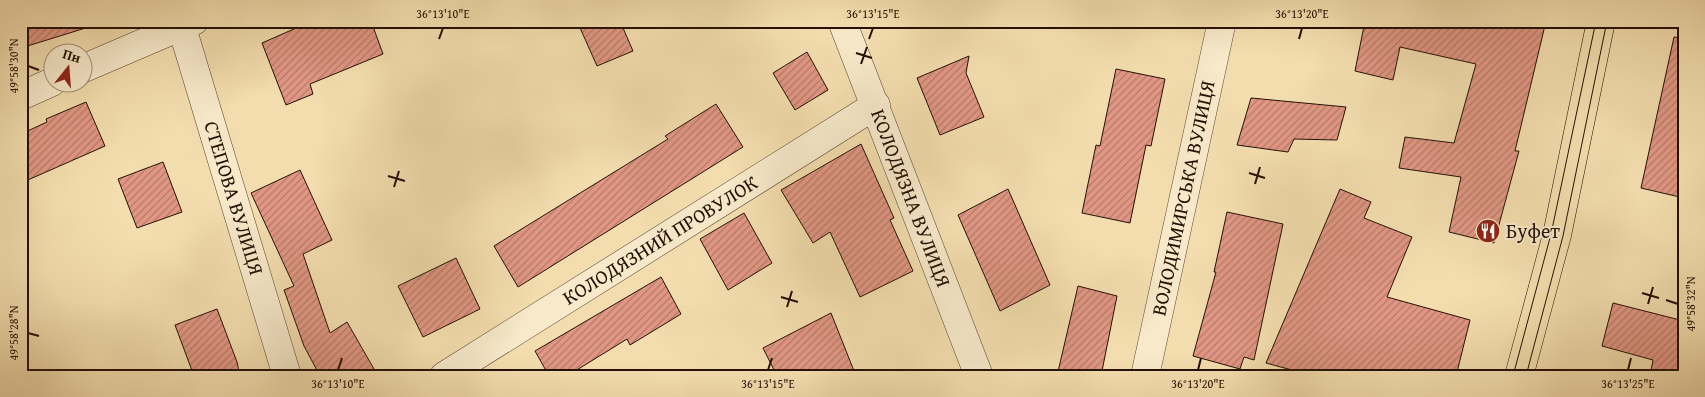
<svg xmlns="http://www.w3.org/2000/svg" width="1705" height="397" font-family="'Gentium Book Plus',serif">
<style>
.building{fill:url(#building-hatch);stroke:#251003}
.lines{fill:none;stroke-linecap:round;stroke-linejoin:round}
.minor-casing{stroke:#58432e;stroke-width:29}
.major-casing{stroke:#251003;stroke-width:29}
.minor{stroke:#f7e9ca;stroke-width:28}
.major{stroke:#f3ddae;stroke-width:28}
.tram{stroke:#251003;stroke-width:1}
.ticks{fill:none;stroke:#251003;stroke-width:2}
.labels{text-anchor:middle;stroke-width:4;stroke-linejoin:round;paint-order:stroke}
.street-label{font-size:20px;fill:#251003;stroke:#f7e9ca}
.poi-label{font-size:20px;fill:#251003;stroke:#f7e9ca;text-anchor:start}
.neatline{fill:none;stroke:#251003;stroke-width:2}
.ticks-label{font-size:12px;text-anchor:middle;fill:#251003}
</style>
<defs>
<pattern id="building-hatch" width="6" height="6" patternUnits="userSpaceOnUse" patternTransform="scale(1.25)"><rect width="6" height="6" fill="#e19784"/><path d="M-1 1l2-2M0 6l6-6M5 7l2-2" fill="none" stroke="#b67a6a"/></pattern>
</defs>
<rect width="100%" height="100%" fill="#f3ddae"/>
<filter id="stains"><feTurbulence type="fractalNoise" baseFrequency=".004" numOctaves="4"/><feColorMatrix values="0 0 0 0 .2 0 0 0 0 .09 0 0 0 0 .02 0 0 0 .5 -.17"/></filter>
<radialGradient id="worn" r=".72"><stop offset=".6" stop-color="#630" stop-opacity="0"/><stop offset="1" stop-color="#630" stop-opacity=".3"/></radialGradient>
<path class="building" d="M21 21H91L92 26 21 48Z
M312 21H371L383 54 310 84 313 94 286 105 262 43Z
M577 21H620L633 51 597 66Z
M1365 21H1546L1515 151H1519L1494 243 1449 232 1461 177 1399 168 1405 137 1454 143 1476 64 1400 47 1393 80 1355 71Z
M1674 37 1684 38V198L1641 188Z
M807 52 828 90 795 110 773 73Z
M969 56 966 73 984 117 940 135 917 78Z
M1116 69 1165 79 1151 146 1146 145 1130 223 1082 213 1096 145 1100 146Z
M1251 98 1346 107 1337 140 1294 139 1288 152 1237 145Z
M86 102 105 146 21 183V134L47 122 46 119Z
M716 104 743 147 518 287 494 246 668 139 665 136Z
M861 144 894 218 890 220 913 271 860 297 830 232 813 243 781 190Z
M163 162 182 212 137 228 118 179Z
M300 170 332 240 303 254 330 333 347 322 378 376H320L304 346 284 290 294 286 251 193Z
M1008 189 1050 285 1000 311 958 215Z
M1340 189 1371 202 1364 218 1412 237 1387 297 1470 320 1456 376H1314L1266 363Z
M1227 212 1283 224 1254 360 1244 357 1240 369 1193 356 1216 272H1214Z
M744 213 772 263 728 290 700 239Z
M456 258 480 309 423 337 398 286Z
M661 277 681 314 630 345 627 339 567 376H549L535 351Z
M1078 286 1117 296 1101 376H1057Z
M1613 303 1684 321V376H1650L1653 360 1602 346Z
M217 309 237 362 240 376H194L175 325Z
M831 313 856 376H777L763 348Z"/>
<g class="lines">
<g class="minor-casing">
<path id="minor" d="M180 21 287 376
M842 21 979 376
M82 69 194 21
M21 96 52 82
M444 376 876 105
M1145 376 1222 21"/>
</g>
<g class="major-casing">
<path id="major" d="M1519 376 1557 235 1601 21"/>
</g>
<use href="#minor" class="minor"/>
<use href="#major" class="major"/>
<path class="tram" d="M1513 376 1551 234 1596 21
M1526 376 1563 236 1607 21"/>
</g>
<path class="ticks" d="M439 39 443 28M869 39 873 28M1299 39 1302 28M856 53 872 58M861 64 867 47M28 66 39 70M1249 173 1265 178M388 176 405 181M1255 184 1260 167M394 187 399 171M1642 293 1659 298M781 297 798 302M1666 300 1678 304M1648 304 1653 287M787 307 792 291M28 333 39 336M338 370 342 358M768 370 772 358M1198 370 1201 358M1628 370 1631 358"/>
<defs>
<g id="restaurant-disc" transform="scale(1.25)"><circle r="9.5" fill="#8f2418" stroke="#f7e9ca"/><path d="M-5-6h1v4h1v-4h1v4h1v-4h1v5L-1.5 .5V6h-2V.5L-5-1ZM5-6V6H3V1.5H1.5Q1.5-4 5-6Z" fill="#fff"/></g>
</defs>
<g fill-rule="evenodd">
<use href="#restaurant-disc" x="1488" y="231"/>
</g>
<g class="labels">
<g class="street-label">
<text transform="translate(234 198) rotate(73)" y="7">СТЕПОВА ВУЛИЦЯ</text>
<text transform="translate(911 198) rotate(69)" y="7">КОЛОДЯЗНА ВУЛИЦЯ</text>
<text transform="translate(1183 198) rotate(-78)" y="7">ВОЛОДИМИРСЬКА ВУЛИЦЯ</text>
<text transform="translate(660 240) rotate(-32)" y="7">КОЛОДЯЗНИЙ ПРОВУЛОК</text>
</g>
<g class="poi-label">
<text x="1506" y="238">Буфет</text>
</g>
</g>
<rect width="1705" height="397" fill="none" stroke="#f3ddae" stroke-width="55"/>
<g transform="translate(68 68) rotate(17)"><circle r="24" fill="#f7e9ca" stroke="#a3927a"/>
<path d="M0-4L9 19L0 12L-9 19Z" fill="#8f2418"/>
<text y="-8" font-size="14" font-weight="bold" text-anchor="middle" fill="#251003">Пн</text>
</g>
<rect x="28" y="28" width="1650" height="342" class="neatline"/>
<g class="ticks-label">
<text x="443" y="18">36°13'10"E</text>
<text x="873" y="18">36°13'15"E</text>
<text x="1302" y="18">36°13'20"E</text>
<text transform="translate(14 66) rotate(-90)" y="4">49°58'30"N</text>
<text transform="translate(1691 304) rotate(-90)" y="4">49°58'32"N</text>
<text transform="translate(14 333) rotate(-90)" y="4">49°58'28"N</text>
<text x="338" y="388">36°13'10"E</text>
<text x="768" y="388">36°13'15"E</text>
<text x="1198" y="388">36°13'20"E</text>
<text x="1628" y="388">36°13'25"E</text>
</g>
<rect width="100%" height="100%" filter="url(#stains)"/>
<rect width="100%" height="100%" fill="url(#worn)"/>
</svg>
